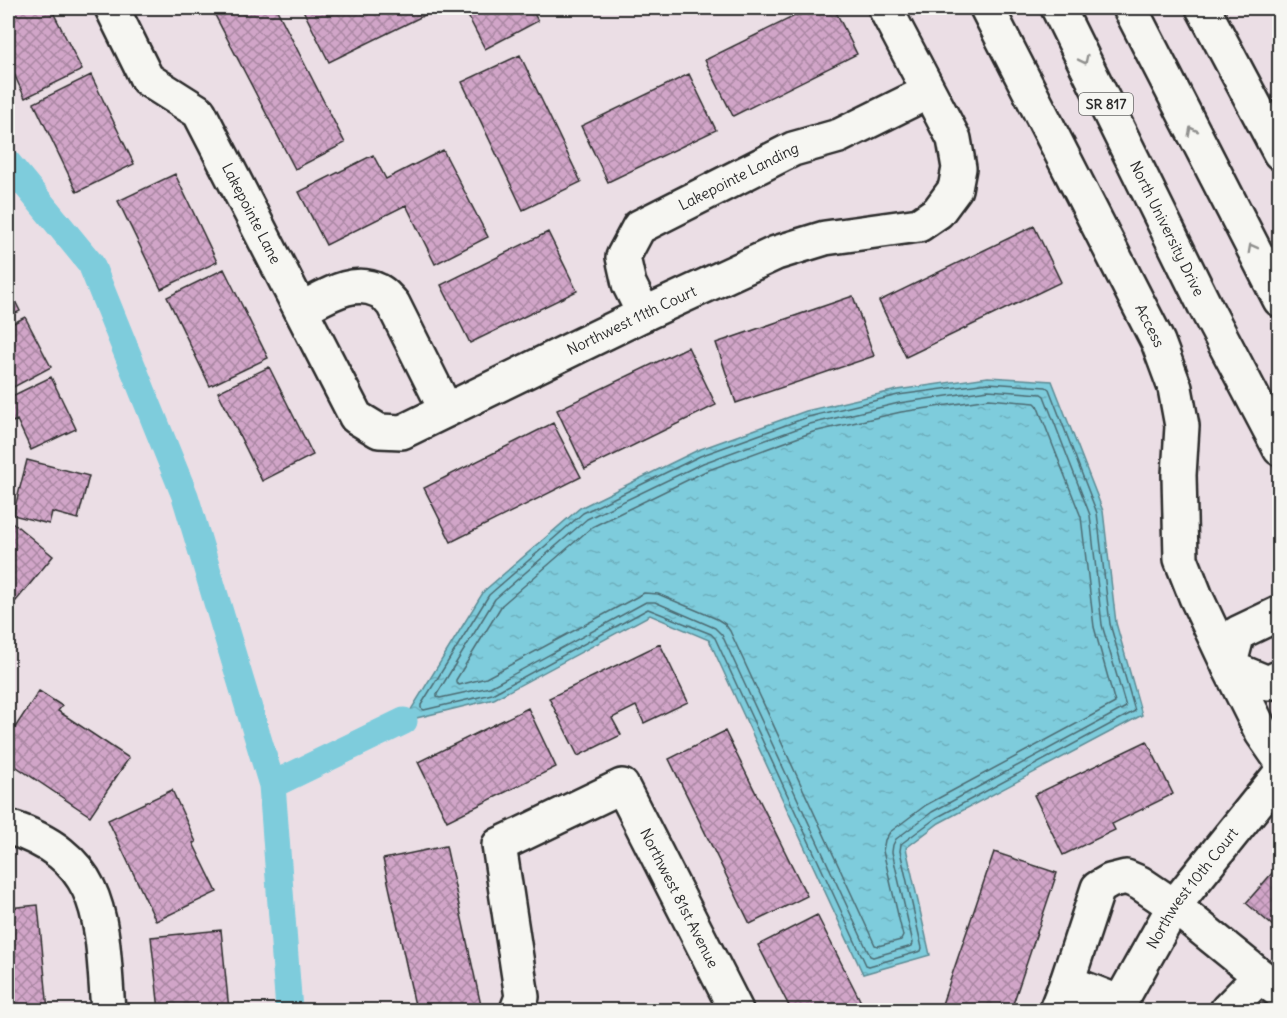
<svg xmlns="http://www.w3.org/2000/svg" width="1287" height="1018" font-family="Delius,sans-serif">
<style>
.water{fill:url(#water-ripples);stroke:#5d8c95;stroke-width:1.5}
.lines{fill:none;stroke-linecap:round;stroke-linejoin:round}
.shore{stroke:#4c6b72;stroke-width:1.5}
.canal{stroke:#7eccdc;stroke-width:27}
.building{fill:url(#building-cross-hatch);stroke:#2b2b2b;stroke-width:1.5}
.minor-casing{stroke:#2b2b2b;stroke-width:38}
.major-casing{stroke:#2b2b2b;stroke-width:38}
.minor{stroke:#f6f6f2;stroke-width:33}
.major{stroke:#f6f6f2;stroke-width:33}
.oneway{stroke:#90908e}
.labels{text-anchor:middle;stroke-width:4.5;stroke-linejoin:round;paint-order:stroke}
.shield{fill:#f6f6f2;stroke:#686867;stroke-width:1.5}
.shield-label{font-size:14px;font-weight:bold;fill:#2b2b2b}
.street-label{font-size:15px;fill:#2b2b2b;stroke:#f6f6f2}
</style>
<defs>
<pattern id="water-ripples" width="26" height="14" patternUnits="userSpaceOnUse" patternTransform="scale(1.5)"><rect width="26" height="14" fill="#7eccdc"/><path d="M2 4q2-2 4 0t4 0M15 11q2-2 4 0t4 0" fill="none" stroke="#6dafbd"/></pattern>
<pattern id="building-cross-hatch" width="8" height="8" patternUnits="userSpaceOnUse" patternTransform="scale(1.5)"><rect width="8" height="8" fill="#d1a5c8"/><path d="M0 0l8 8M0 8l8-8" fill="none" stroke="#aa87a3"/></pattern>
</defs>
<rect width="100%" height="100%" fill="#ebdee5"/>
<filter id="ink" filterUnits="userSpaceOnUse"><feTurbulence type="fractalNoise" baseFrequency=".0167" numOctaves="2"/><feDisplacementMap in="SourceGraphic" scale="12" xChannelSelector="R" yChannelSelector="G"/><feConvolveMatrix kernelMatrix="1 2 1 2 8 2 1 2 1" color-interpolation-filters="sRGB"/></filter>
<g filter="url(#ink)">
<path class="water" d="M988 377 1052 381 1103 511 1116 623 1142 715 939 823 906 848 930 955 863 974 709 640 650 615 494 699 404 721 484 591 580 508 698 450 806 411 897 390Z"/>
<g class="lines">
<path class="shore" d="M988 383 1046 387 1049 389 1097 513 1110 624 1135 711 936 818 901 844 900 851 922 948 921 951 869 966 866 965 715 638 711 634 648 609 492 694 424 710 421 708V705L489 595 583 513 700 456 808 417 898 395Z
M988 390 1041 394 1044 396 1090 515 1102 625 1126 707 932 812 896 839 893 845 892 852 913 943 912 946 873 957 870 956 722 635 715 628 655 602H646L490 687 440 698 437 697V694L495 599 587 519 703 463 810 424 899 403Z
M989 399 1035 403 1037 405 1081 517 1094 627 1115 703 926 805 890 832 885 840 883 851 903 936 901 940 878 946 875 945 730 631 725 624 717 619 658 594 644 593 486 678 459 685 456 683V680L502 605 592 527 706 471 813 432 901 412Z"/>
<path class="canal" d="M8 163 91 264 185 496 272 785 289 1010
M272 785 404 721"/>
</g>
<path class="building" d="M8 8H51L82 70 25 98 8 61Z
M229 8H276L345 143 295 169 215 15Z
M302 8H436L437 9 329 62Z
M464 8H531L538 21 485 49Z
M811 8H834L857 54 733 116 705 60Z
M520 55 581 182 523 210 462 82Z
M689 74 716 130 608 182 581 126Z
M91 75 134 164 77 192 34 103Z
M443 150 488 237 435 264 406 205 326 245 299 192 373 155 386 179Z
M175 174 217 262 161 289 118 201Z
M1034 226 1061 282 906 357 879 301Z
M548 232 577 291 470 343 441 285Z
M224 269 268 358 210 386 167 297Z
M8 287 20 311 8 317Z
M853 296 874 356 736 403 716 343Z
M25 317 51 367 8 390V326Z
M688 347 716 405 585 469 557 410Z
M269 367 313 455 262 481 218 392Z
M51 377 76 429 31 450 17 420 8 424V398Z
M553 423 581 477 451 542 424 488Z
M27 460 89 476 78 519 52 512 49 524 13 515Z
M12 522 53 556 16 601 8 595V527Z
M660 644 688 702 644 723 636 706 612 718 621 735 578 756 549 698Z
M39 691 62 706 58 711 129 758 90 816 8 761V738Z
M528 708 556 767 447 821 418 762Z
M725 731 807 896 750 924 669 759Z
M1147 741 1173 794 1112 824 1115 830 1063 855 1034 795Z
M172 790 196 842 193 843 217 892 156 921 108 820Z
M446 846 482 1010H416L383 859Z
M994 852 1057 873 1011 1010H940Z
M1280 864V932L1246 903Z
M38 905 48 1010H8V908Z
M817 915 865 1010H791L758 945Z
M221 930 229 1010H159L151 937Z"/>
<g class="lines">
<g class="minor-casing">
<g id="minor">
<path id="s1" d="M112 8 147 79 199 112 356 417 379 431 402 432 644 314 776 253 825 238 919 225 938 212 955 189 959 168 954 139 885 8"/>
<path id="s2" d="M987 8 1158 342 1175 388 1182 426 1179 475 1181 559 1196 597 1229 667 1262 733 1280 759"/>
<path d="M1203 8 1280 153"/>
<path d="M301 309C324 298 352 277 379 291 384 293 389 300 393 304L446 410"/>
<path id="s3" d="M644 314 629 284 623 257 639 227 793 149 839 136 928 92"/>
<path d="M1280 613 1238 633 1229 667 1268 683 1280 677"/>
<path d="M8 827C107 858 101 923 108 1010"/>
<path d="M1067 982 1098 888 1110 881 1126 877 1140 883 1174 906 1280 992"/>
<path id="s4" d="M517 1010 522 997 499 845 622 786 736 1010"/>
<path d="M1056 1010 1067 982 1121 1003"/>
<path id="s5" d="M1116 1010 1174 906 1280 774"/>
<path d="M1227 1010 1260 976"/>
</g>
</g>
<g class="major-casing">
<g id="major">
<path id="s6" d="M1058 8 1206 308 1280 449"/>
<path d="M1130 8 1280 300"/>
</g>
</g>
<use href="#minor" class="minor"/>
<use href="#major" class="major"/>
</g>
<defs><path id="oneway-chevron" d="M-2-3.5L2.5 0L-2 3.5" fill="none" stroke-width="1.6" stroke-linecap="round" stroke-linejoin="round" transform="scale(1.5)"/></defs>
<g class="oneway">
<use href="#oneway-chevron" transform="translate(1084 60) rotate(64)"/>
<use href="#oneway-chevron" transform="translate(1192 131) rotate(-117)"/>
<use href="#oneway-chevron" transform="translate(1252 248) rotate(-118)"/>
</g>
</g>
<g class="labels">
<rect class="shield" x="1079" y="93" width="54" height="22" rx="4.5"/>
<g class="shield-label">
<text x="1106" y="109">SR 817</text>
</g>
<g class="street-label">
<text dy="5" stroke="none"><textPath href="#s3" startOffset="207">Lakepointe Landing</textPath></text>
<text dy="5" stroke="none"><textPath href="#s1" startOffset="255">Lakepointe Lane</textPath></text>
<text dy="5" stroke="none"><textPath href="#s6" startOffset="246">North University Drive</textPath></text>
<text dy="5" stroke="none"><textPath href="#s1" startOffset="789">Northwest 11th Court</textPath></text>
<text dy="5" stroke="none"><textPath href="#s2" startOffset="357">Access</textPath></text>
<text dy="5" stroke="none"><textPath href="#s5" startOffset="144">Northwest 10th Court</textPath></text>
<text dy="5" stroke="none"><textPath href="#s4" startOffset="430">Northwest 81st Avenue</textPath></text>
</g>
</g>
<rect width="1287" height="1018" fill="none" stroke="#f6f6f2" stroke-width="30"/>
<rect x="15" y="15" width="1257" height="988" fill="none" stroke="#2b2b2b" stroke-width="2" filter="url(#ink)"/>
</svg>
